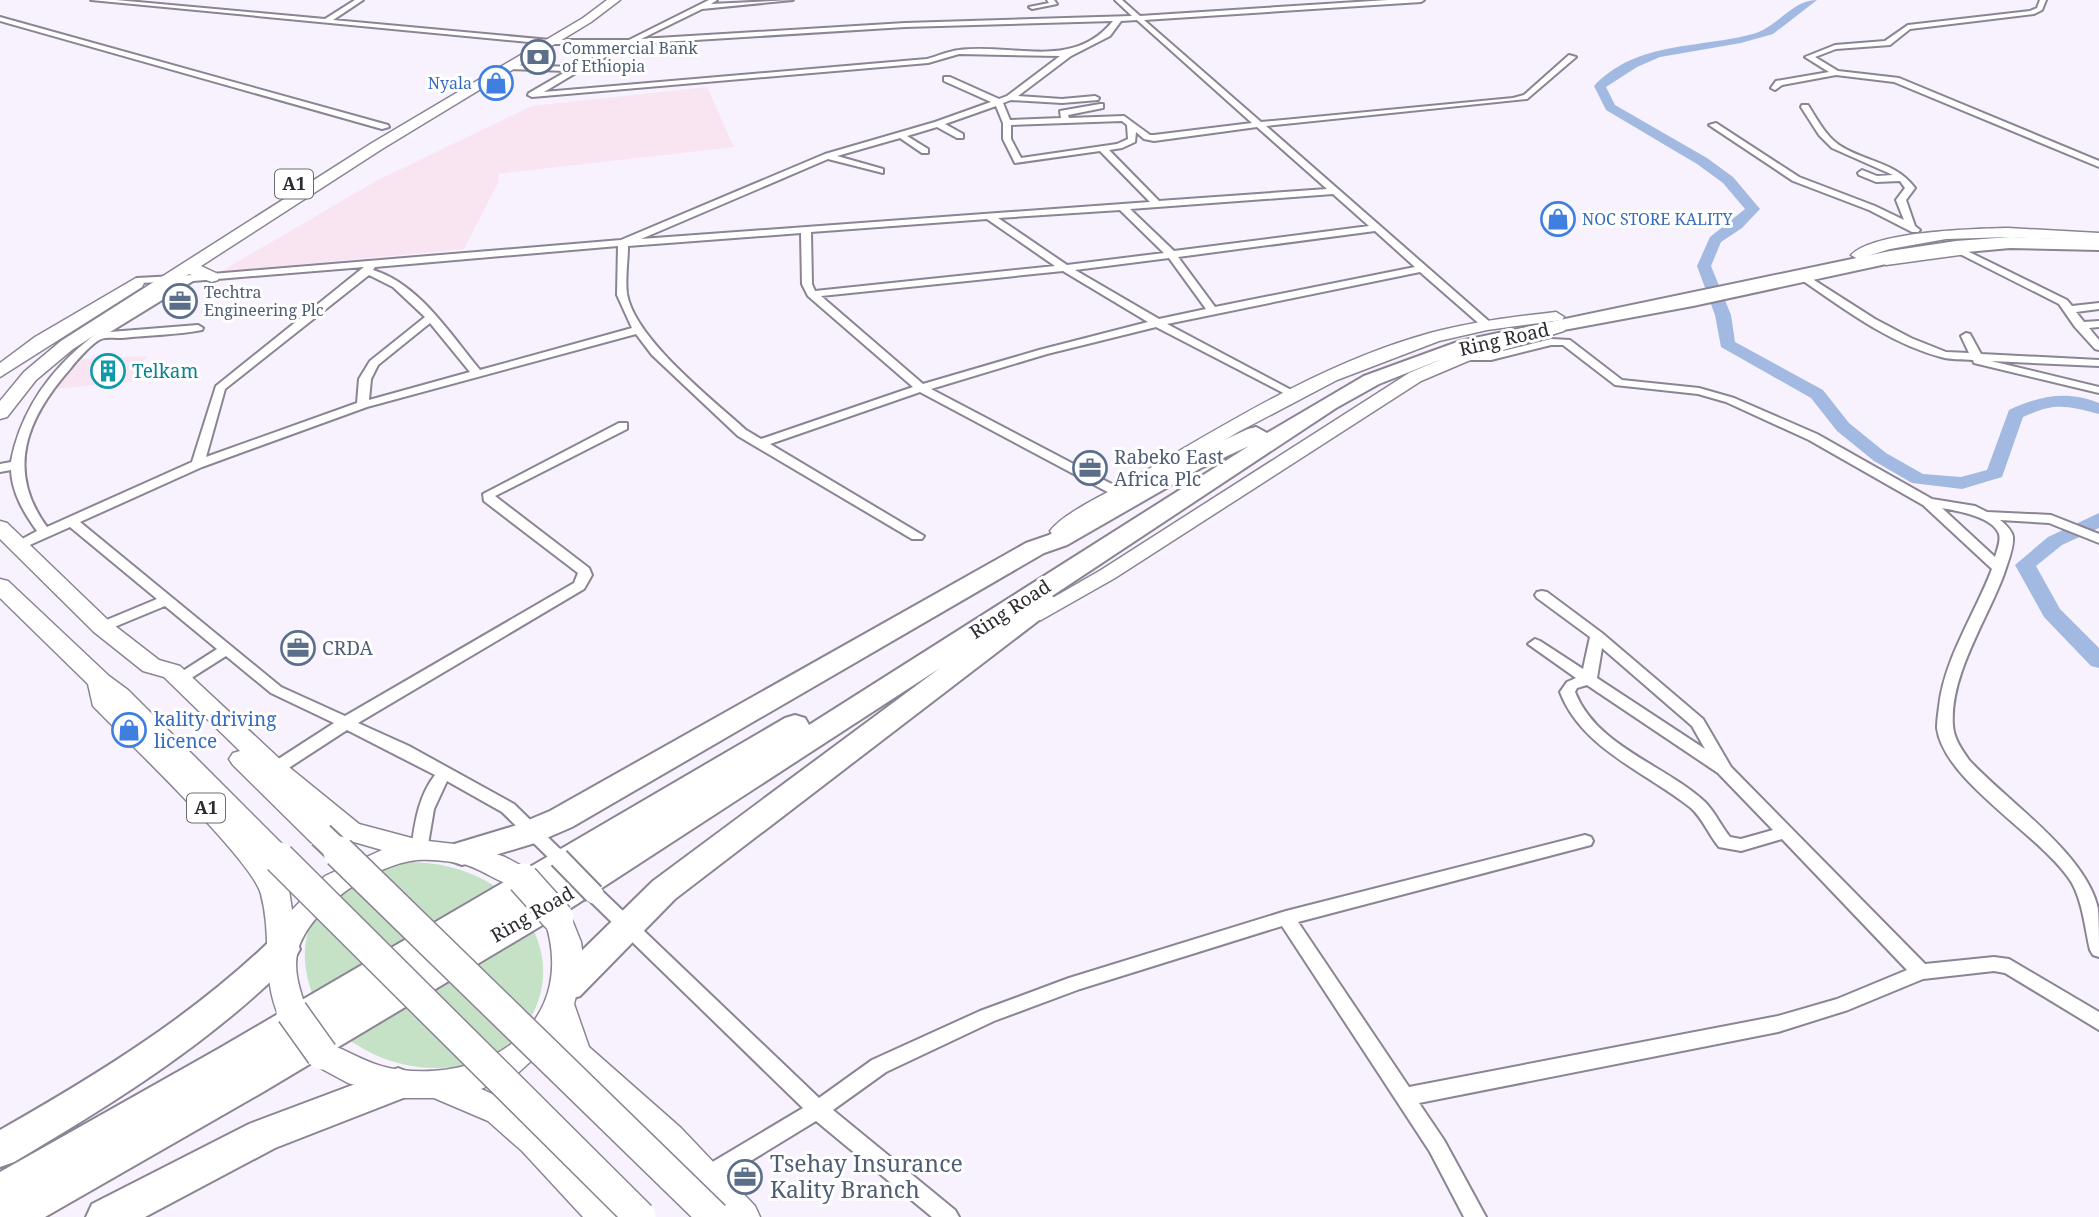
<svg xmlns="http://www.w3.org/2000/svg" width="2099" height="1217" font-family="'Noto Serif',serif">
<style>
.commercial{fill:#f9e4f2}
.green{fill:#c5e1c6}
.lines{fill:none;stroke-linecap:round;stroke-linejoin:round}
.river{fill:#a2bae1;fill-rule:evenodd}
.street-casing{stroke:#8b8493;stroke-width:4}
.secondary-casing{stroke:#8b8493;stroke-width:3}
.primary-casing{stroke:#8b8493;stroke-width:3}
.highway-casing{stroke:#8b8493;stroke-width:4}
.street{fill:#fff;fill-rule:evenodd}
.secondary{fill:#fff;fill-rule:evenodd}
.primary{fill:#fff;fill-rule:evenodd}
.highway{fill:#fff;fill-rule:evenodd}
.street-bridge-casing{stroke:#8b8493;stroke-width:23;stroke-linecap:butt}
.primary-bridge-far1-casing{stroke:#8b8493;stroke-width:28;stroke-linecap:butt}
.primary-bridge-casing{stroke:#8b8493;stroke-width:34;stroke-linecap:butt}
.street-bridge{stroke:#fff;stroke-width:19}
.primary-bridge-far1{stroke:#fff;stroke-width:24}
.primary-bridge{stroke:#fff;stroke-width:31}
.labels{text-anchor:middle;stroke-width:6;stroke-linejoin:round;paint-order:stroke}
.far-service-label{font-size:16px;fill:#4e5e75;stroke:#fff;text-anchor:start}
.far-shop-label{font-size:16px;fill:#366cbe;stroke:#fff;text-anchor:end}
.shield{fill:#fff;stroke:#6c6a6e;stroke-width:2}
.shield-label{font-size:18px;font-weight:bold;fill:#2d2a30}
.street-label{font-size:19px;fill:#2d2a30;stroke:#fff}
.culture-label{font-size:19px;fill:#0d838f;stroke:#fff;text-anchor:start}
.service-label{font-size:19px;fill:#4e5e75;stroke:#fff;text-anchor:start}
.shop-label{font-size:19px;fill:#366cbe;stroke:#fff;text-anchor:start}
.near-service-label{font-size:23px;fill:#4e5e75;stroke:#fff;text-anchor:start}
</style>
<rect width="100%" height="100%" fill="#f8f2ff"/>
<path class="commercial" d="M707 87 734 147 498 174 499 181 464 249 220 272 376 181 532 106Z
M147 356 131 382 54 389 82 359Z"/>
<path class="green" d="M411 862C444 863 470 870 498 888L314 998C300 964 300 926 328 899 335 892 348 888 356 883 375 872 389 864 411 862Z
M528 920C571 991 517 1069 437 1068 400 1068 371 1056 342 1035Z"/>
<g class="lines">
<path class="river" d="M1817 0 1773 34 1741 43 1660 57 1637 67 1606 87 1615 105 1707 158 1733 177 1760 209 1742 228 1721 242 1711 266 1731 315 1735 342 1823 390 1849 423 1886 453 1923 474 1961 477 1987 470 2009 410C2039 396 2067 390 2099 403V414C2066 406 2056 402 2023 417L2002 477 1962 489 1912 483 1874 461 1837 431 1811 398 1721 347 1715 315 1697 266 1710 237 1745 209 1723 183 1697 164 1606 110 1594 86C1637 40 1701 49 1756 33 1779 25 1793 0 1817 0Z
M2099 513V528L2062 545 2036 566 2060 609 2099 648V668L2091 666 2044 617 2015 565 2048 537Z"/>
<g class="street-casing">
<path id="street" d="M91 0H116L325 19 355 0H363L333 20 550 40H629L709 0H717L711 4 793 0 702 9 641 39 905 23 1132 16 1115 0H1122L1140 16 1388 0H1424L1421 2 1144 20 1261 122 1513 98 1524 95 1569 55 1576 57 1527 99 1266 126 1491 323V327H1483L1420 272 1167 324 1297 393 1299 395 1293 398 1156 327 1047 354 931 389 1125 491 1127 494 1125 497H1117L920 392 770 444 924 536 922 539H912L738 436 652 355 636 334 367 407 202 467 80 522 281 687 345 716 574 583 578 573 484 501 483 494 619 423H627V429L495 496 589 568 592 575 584 589 358 723 409 746 514 804 565 854 567 858 565 862 559 864 553 862 502 812 447 781 434 809 427 850 425 854 419 856 413 854 411 850C415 823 418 797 435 775L347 730 281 773H269L267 769 269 765 334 723 271 693 226 656 185 682H175L173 679 175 676 217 649 165 606 107 630H97L95 627 97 624 157 599 70 527 23 548 18 549 11 545 37 531C24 513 12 493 11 470L0 472V464L11 462C29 370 102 325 178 281L141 283 136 280 137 278 212 274 621 240 825 154 935 122 991 102 944 81V77H950L999 99 1007 96 1060 56 959 54 928 63 532 97 528 95 529 93 567 71 509 69H506V65L574 67 620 44H550ZM1137 20 1252 123 1154 135H1150L1124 116 1069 118 1068 115 1103 108V104H1100L1060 111 1061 118 1010 120 1003 103 1011 100 1062 103 1098 100 1099 98 1095 96 1062 99 1018 96 1071 56 1110 36 1121 21ZM1113 21C1073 71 1013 43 959 50 949 51 938 56 927 59L544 92 579 71 631 44 905 27ZM996 106 1003 123V139L1015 163 1100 151 1150 202 641 239 828 159 883 173V169L837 156 900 138 922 153H928V149L907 136 937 127 957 138H963V134L945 124ZM1122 121 1127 125 1128 139 1117 144 1021 158 1011 139V125ZM1257 127 1327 189 1159 201 1109 150 1122 148 1135 142 1136 132 1144 139 1154 141ZM1333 194 1369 226 1174 251 1130 209ZM1120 210 1164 253 1067 265 998 218ZM987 219 1055 266 815 291 812 284 811 232ZM1375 231 1415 267 1215 307 1178 257ZM801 233 802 284 808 296 913 387 761 439 746 430C712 399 635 339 627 294 625 279 628 261 628 246ZM618 246 617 295 632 328 480 370C450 334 419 284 373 270L375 267ZM1169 258 1206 309 1159 319 1075 270ZM364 267 216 386 192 462 47 527C5 470 27 418 70 369 76 361 92 343 101 339 106 337 116 338 122 338 148 335 176 335 202 330L203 328 198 325 110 332 193 281ZM1063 271 1148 322 1039 350 923 384 821 296ZM369 275 393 287 425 317 370 361 359 379 357 403 206 457 225 389ZM430 323 470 372 369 400 371 379 378 365Z
M1047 0H1054L1057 4 1032 9 1029 7 1049 3Z
M2040 0H2046L2042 10 2034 14 1910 29 1890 45 1836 49 1815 57 1838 71 1899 78 2099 161V167L1894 82 1836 75 1782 85 1775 90 1771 88 1776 81 1829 72 1805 57 1835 45 1885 41 1908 25 2030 11 2037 8Z
M0 17 388 125 389 127 382 129 0 21Z
M1802 105H1808C1817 119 1825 135 1839 145 1864 162 1895 161 1915 188L1906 200 1915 226 1920 230 1918 232H1912L1869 210 1793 181 1709 125 1716 123 1799 177 1875 206 1904 220 1896 200 1905 188 1900 181 1876 182 1859 175 1858 173 1862 170 1877 176 1893 175 1832 148 1819 135 1801 107Z
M1961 248 2067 300 2072 306 2099 303V309L2076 312 2084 322 2099 321V327L2089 328 2099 340V350L2095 349 2075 327 2059 304 1958 253 1956 251Z
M1803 273 1875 319 1911 338 1946 352 1969 353 1961 336 1966 333 1970 334 1981 354 2099 360V366L1991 361 2099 387V393L1974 363 1973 360C1963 359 1951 360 1941 357 1888 343 1843 308 1799 278L1798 276Z
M1551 339 1570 340 1622 380 1699 388 1734 398 1817 434 1932 499 1975 506 1987 512 2051 515 2099 534V543L2049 523 2000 520C2005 524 2012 530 2013 537 2014 548 2007 564 2004 574 1987 620 1949 676 1953 726 1954 739 1962 750 1969 760 2007 801 2087 855 2098 909 2099 924 2099 942 2099 957L2093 955 2090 950C2085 929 2083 903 2072 883 2043 836 1944 782 1937 728 1937 722 1938 714 1939 707 1944 659 1975 614 1992 569L1923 505 1809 440 1726 402 1698 394 1615 385 1563 345H1551L1491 360H1462L1456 357 1462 354H1491ZM1942 508C1958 511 1993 517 1999 534 2001 541 1997 550 1995 557Z
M1542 591 1547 592 1602 633 1703 719 1731 767 1925 964 1994 957 2009 959 2099 1012V1030L2005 973 1994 971 1923 979 1848 1010 1778 1032 1419 1103 1444 1140 1486 1217H1464L1430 1152 1282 926 1080 989 994 1021 886 1072 833 1110 955 1210 959 1217H932L816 1121 713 1184 706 1186 699 1184 696 1177 699 1170 803 1108 588 899 585 894 588 889 594 887 600 889 819 1098 872 1060 980 1011 1069 978 1286 911 1585 835 1591 837 1593 841 1591 845 1298 922 1409 1087 1778 1016 1837 999 1907 970 1782 839 1741 851 1719 847C1709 835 1703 819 1691 808 1646 772 1582 749 1560 692L1567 682 1576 678 1528 644 1535 639 1540 641 1583 669 1590 637 1537 598 1535 595 1537 592ZM1602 648 1692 726 1705 749 1597 678ZM1587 685 1718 773 1773 830 1741 839 1730 837C1721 826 1715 812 1705 802 1664 764 1597 747 1575 692L1577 688Z"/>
</g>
<g class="secondary-casing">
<path id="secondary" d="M2008 228 2099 233V241L2008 237 1946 239 1890 249 1858 259 1851 255C1875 231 1973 229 2008 228Z
M1962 247 1969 251 1967 254 1886 265 1879 261 1886 257Z
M1556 312 1564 317 1562 320 1487 330 1439 341 1337 380 1238 432 1067 535H1053L1050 531C1065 511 1113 491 1135 477 1229 422 1325 362 1430 333 1472 322 1513 317 1556 312Z
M1558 323 1566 328 1564 331 1468 361 1421 381 1115 578 1041 620H1027L1023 615 1101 570 1409 373 1456 353Z"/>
</g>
<g class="primary-casing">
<path id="primary" d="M607 0H620L591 22 382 149 201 266 218 274V280L212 282 189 274 73 349 36 380 7 417 0 419V401L24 372 61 341 372 143 583 18Z
M136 278 144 283 142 287 0 377V363L35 337Z
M0 521 7 523 110 622 159 660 180 666 284 763 359 824 419 840 472 846 505 857 533 872 537 879 533 886C509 894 484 867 459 863 446 861 429 859 417 860 375 864 310 908 298 950 292 971 301 992 307 1012L303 1021 292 1025 281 1021C260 978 273 939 261 894 253 861 124 738 93 706L88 684 0 598V579L8 581 109 676 128 690 289 851 293 858 289 865 274 867 289 890 292 910 325 876 382 850 340 838 332 831 335 835 331 842 321 845 311 842 233 765 229 759 233 753 240 751 164 677 143 671 94 632 0 539Z
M558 907 568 910 581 942 584 965 574 1004 589 1047 681 1128 755 1206 760 1217H720L657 1148 567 1065 554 1040 519 1072 481 1089C538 1112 576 1162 618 1206L623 1217H583L522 1151 488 1121 434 1098H401L348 1083 311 1063 306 1054 311 1045 322 1041C350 1051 371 1067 401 1070 496 1081 579 1018 544 918L548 910Z"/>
</g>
<g class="highway-casing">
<path id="highway" d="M2010 237 2099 240V250L2010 248 1923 256 1693 306 1542 334 1437 361 1379 384 1336 408 1052 596 1059 602 1055 608 675 899 580 996 568 1000 556 996 551 986 556 976 653 881 940 668 571 908 263 1092 45 1217H0V1172L218 1049 785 718 795 715 805 718 809 725 1249 446 1201 468 1067 545 1044 553 572 827 535 843 462 865 451 861 446 853 451 845 514 826 550 811 1026 543 1049 535 1185 458 1248 429 1256 427 1267 433 1364 376 1460 341 1890 251 1956 241Z
M283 936 295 940 300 949 295 958C212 1042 114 1103 14 1162L0 1167V1130C97 1075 191 1017 271 940Z
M398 1068 411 1073 416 1084 411 1095 275 1148 145 1217H86L92 1204 249 1124Z"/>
</g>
<use href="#street" class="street"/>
<use href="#secondary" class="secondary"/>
<use href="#primary" class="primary"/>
<use href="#highway" class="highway"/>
<g class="street-bridge-casing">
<path id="street-bridge" d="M559 858 594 894"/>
</g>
<g class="primary-bridge-far1-casing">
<path id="primary-bridge-far1" d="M321 835 341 854"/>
</g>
<g class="primary-bridge-casing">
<path id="primary-bridge" d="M339 852 714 1217
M279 858 640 1217
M523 879 558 918
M292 1012 322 1054"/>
</g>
<use href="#street-bridge" class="street-bridge"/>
<use href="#primary-bridge-far1" class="primary-bridge-far1"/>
<use href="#primary-bridge" class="primary-bridge"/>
</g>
<defs>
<g id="bank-ring" transform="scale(1.75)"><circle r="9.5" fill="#fff" stroke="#5c6f8a" stroke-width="1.5"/><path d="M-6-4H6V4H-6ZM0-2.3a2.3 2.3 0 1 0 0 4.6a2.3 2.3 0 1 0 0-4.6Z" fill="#5c6f8a"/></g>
<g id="shop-ring" transform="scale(1.75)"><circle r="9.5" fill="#fff" stroke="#3f7fe0" stroke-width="1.5"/><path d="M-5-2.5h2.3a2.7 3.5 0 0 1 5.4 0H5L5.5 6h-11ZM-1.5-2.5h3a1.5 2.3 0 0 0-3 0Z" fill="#3f7fe0"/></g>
<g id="office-ring" transform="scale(1.75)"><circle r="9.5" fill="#fff" stroke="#5c6f8a" stroke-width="1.5"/><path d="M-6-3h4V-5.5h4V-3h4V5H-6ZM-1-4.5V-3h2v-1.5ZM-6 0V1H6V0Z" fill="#5c6f8a"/></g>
<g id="building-ring" transform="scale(1.75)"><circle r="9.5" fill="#fff" stroke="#0f9aa8" stroke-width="1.5"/><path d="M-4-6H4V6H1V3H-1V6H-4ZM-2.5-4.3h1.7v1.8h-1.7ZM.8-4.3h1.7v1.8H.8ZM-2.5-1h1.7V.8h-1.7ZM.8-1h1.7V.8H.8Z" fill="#0f9aa8"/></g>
</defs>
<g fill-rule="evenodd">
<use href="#bank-ring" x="538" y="57"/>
<use href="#shop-ring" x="496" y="83"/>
<use href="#shop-ring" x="1558" y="219"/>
<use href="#office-ring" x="180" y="301"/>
<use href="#building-ring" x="108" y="371"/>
<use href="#office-ring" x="1090" y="468"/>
<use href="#office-ring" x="298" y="648"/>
<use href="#shop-ring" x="129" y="730"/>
<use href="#office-ring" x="745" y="1177"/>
</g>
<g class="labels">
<g class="far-service-label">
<text x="562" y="54">Commercial Bank<tspan x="562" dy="18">of Ethiopia</tspan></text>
<text x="204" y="298">Techtra<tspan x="204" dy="18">Engineering Plc</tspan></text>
</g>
<g class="far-shop-label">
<text x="472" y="89">Nyala</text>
<text x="1582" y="225" text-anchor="start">NOC STORE KALITY</text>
</g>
<g class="shield">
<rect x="275" y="169.5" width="38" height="29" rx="5"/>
<rect x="187" y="793.5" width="38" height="29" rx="5"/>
</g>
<g class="shield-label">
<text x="294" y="190">A1</text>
<text x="206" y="814">A1</text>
</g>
<g class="street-label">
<text transform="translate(1504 339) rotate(-13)" y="7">Ring Road</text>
<text transform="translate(1010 609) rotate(-33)" y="7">Ring Road</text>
<text transform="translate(532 914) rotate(-30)" y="7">Ring Road</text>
</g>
<g class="culture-label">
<text x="132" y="378">Telkam</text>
</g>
<g class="service-label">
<text x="1114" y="464">Rabeko East<tspan x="1114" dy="22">Africa Plc</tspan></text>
<text x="322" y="655">CRDA</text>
</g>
<g class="shop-label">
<text x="154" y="726">kality driving<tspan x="154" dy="22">licence</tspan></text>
</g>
<g class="near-service-label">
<text x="770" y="1172">Tsehay Insurance<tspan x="770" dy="26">Kality Branch</tspan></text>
</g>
</g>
</svg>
